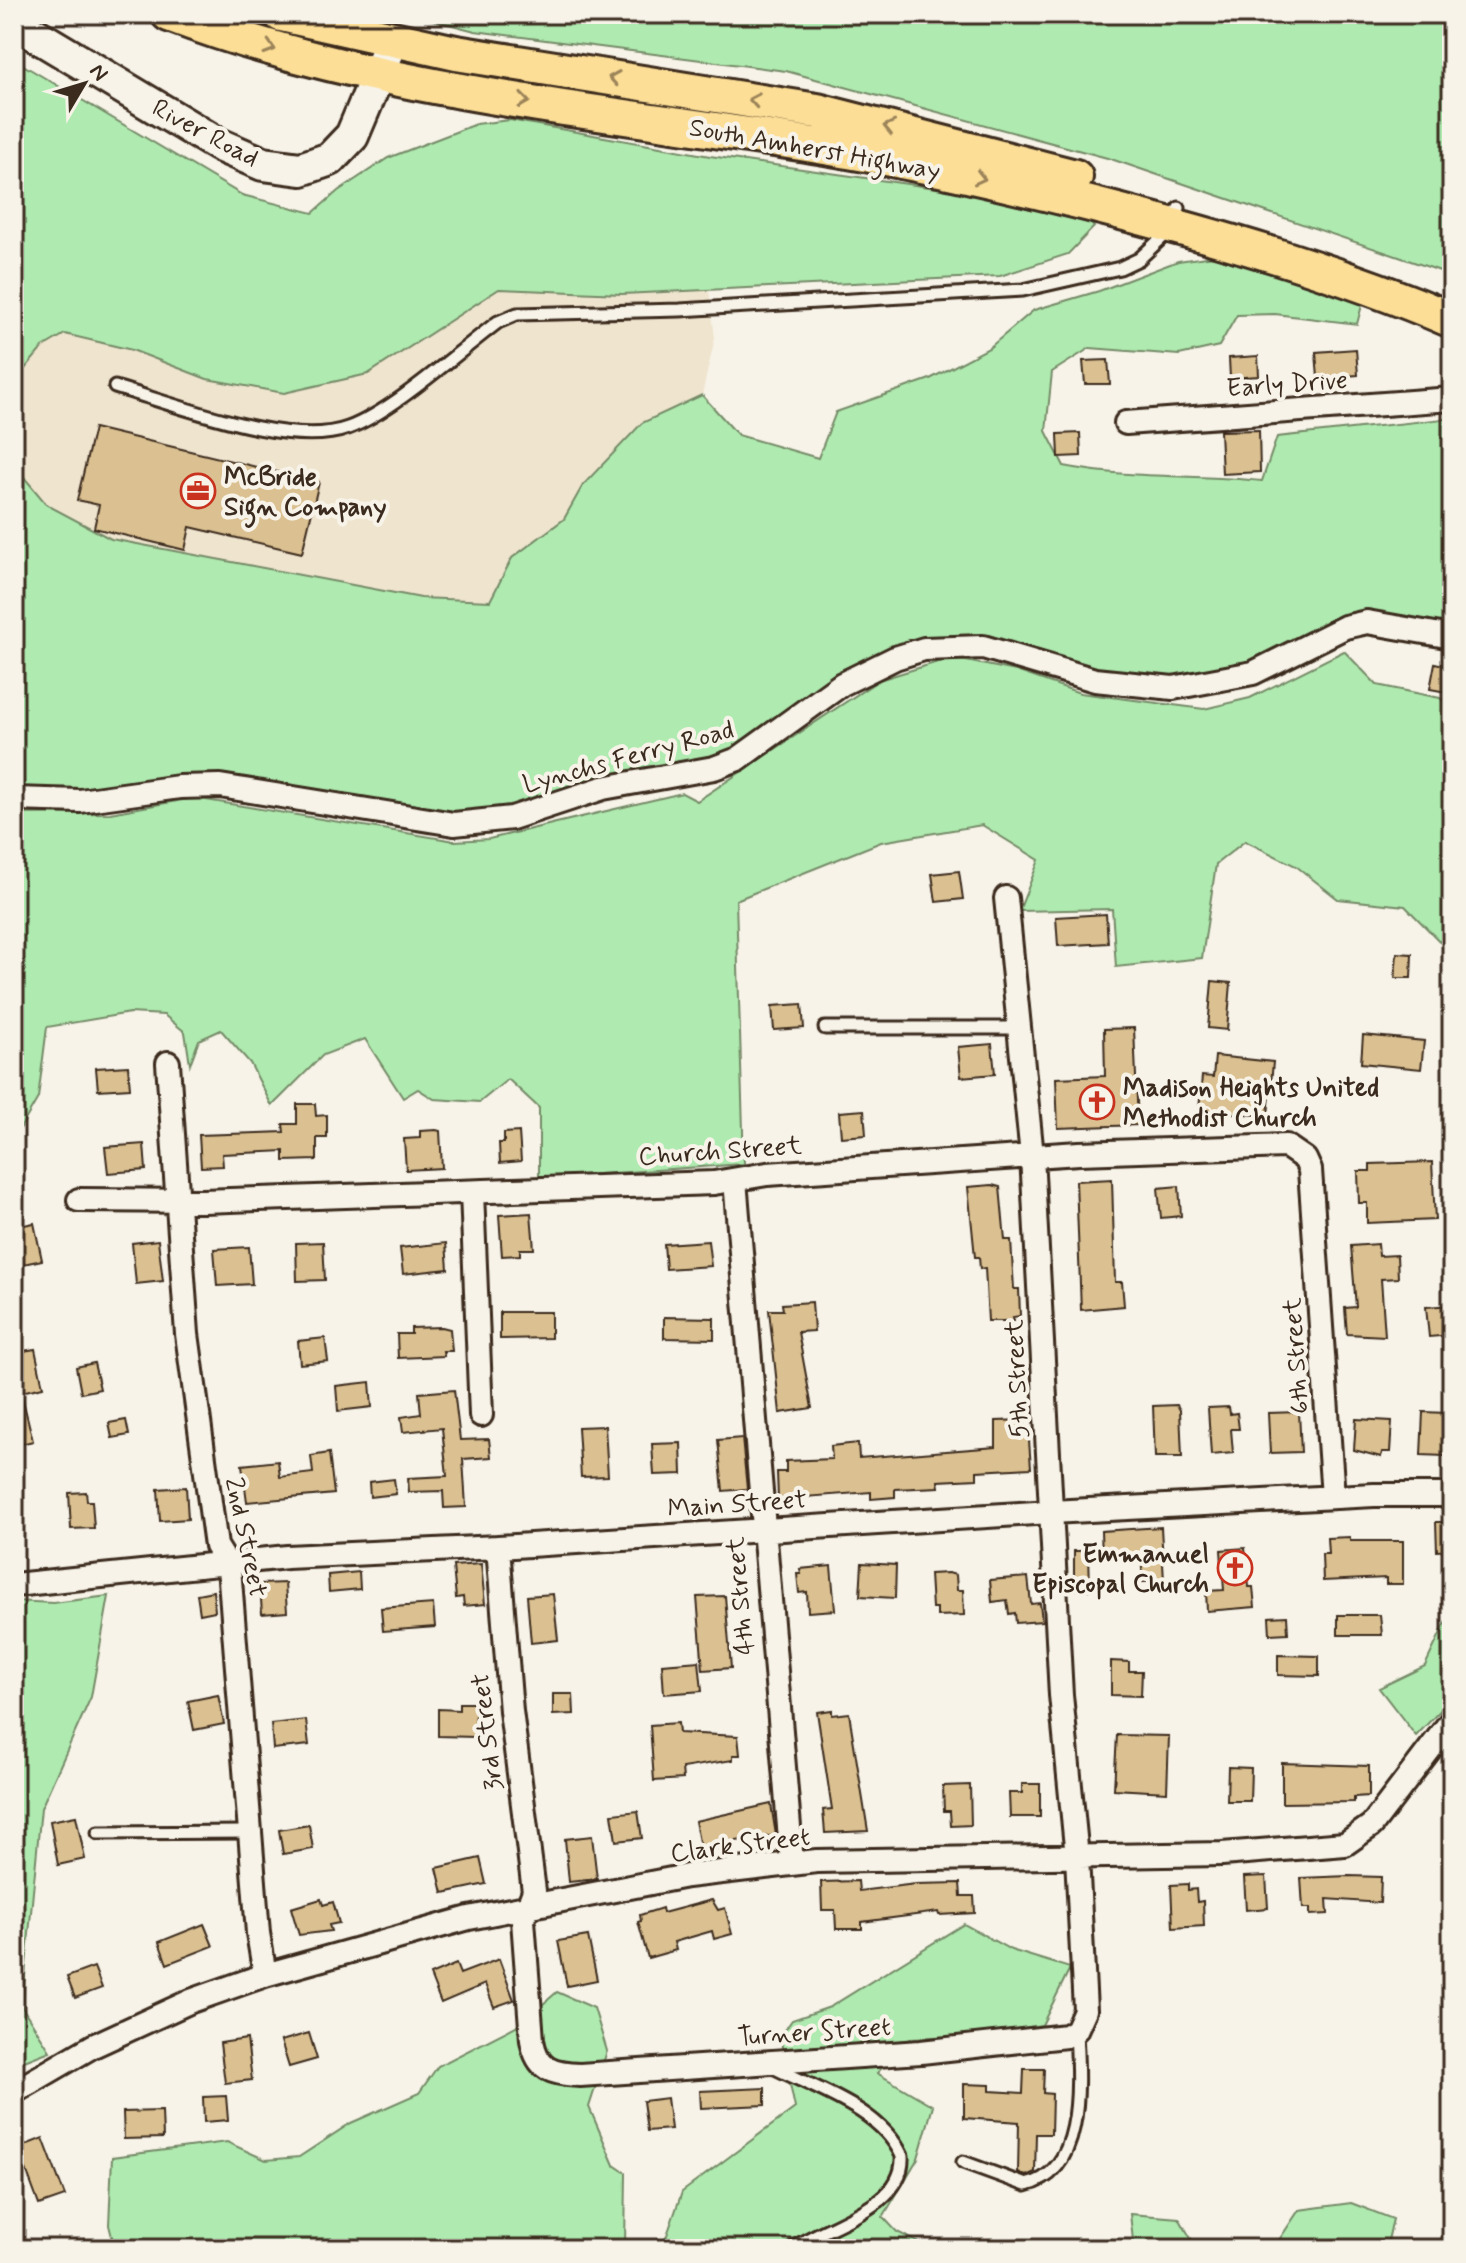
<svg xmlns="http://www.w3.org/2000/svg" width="1466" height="2263" font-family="Mynerve,sans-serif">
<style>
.built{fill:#efe4ce}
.green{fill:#afebb0;stroke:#758a67;stroke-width:2}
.building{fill:#dbc191;stroke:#3b2a1e;stroke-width:2}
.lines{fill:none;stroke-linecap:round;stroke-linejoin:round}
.lane-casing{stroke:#3b2a1e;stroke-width:17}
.street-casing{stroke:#3b2a1e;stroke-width:28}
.secondary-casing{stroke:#3b2a1e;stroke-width:38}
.primary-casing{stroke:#3b2a1e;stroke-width:40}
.lane{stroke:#f7f3e8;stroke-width:11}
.street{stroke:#f7f3e8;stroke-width:22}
.secondary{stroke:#f7f3e8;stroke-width:32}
.primary{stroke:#fcde96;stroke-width:34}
.oneway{stroke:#9c845a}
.labels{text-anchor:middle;stroke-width:8;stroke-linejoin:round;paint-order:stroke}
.street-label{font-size:26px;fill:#3b2a1e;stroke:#f7f3e8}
.poi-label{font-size:26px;font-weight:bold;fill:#3b2a1e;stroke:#f7f3e8;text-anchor:start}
</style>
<rect width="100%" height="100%" fill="#f7f3e8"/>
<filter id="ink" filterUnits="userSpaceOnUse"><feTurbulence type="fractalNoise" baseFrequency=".0125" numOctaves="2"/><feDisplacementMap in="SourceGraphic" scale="16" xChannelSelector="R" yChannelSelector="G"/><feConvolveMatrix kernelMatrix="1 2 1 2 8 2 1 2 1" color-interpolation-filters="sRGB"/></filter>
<g filter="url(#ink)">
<path class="built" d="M499 289 621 294 709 290 715 338 702 395 642 423 583 485 564 519 512 558 490 601 421 598 111 539 47 505 14 465V382L43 347 65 334 132 350 207 379 284 393 368 374Z"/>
<path class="green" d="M410 14H1450L1452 275 1111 159 786 71 475 31Z
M23 65 242 195 313 213 338 191 388 158 476 124 510 120 710 156 985 195 1081 214 1094 227 1068 254 1000 276 622 294 499 289 368 374 284 393 207 379 132 350 65 334 43 347 14 382V68Z
M1235 253 1365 294 1357 324 1275 314 1237 315 1219 346 1179 355 1090 348 1052 372 1046 431 1064 466C1129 479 1196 474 1262 481L1277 437 1452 418V627L1366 613 1251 664 1173 678 1097 671 984 638 922 640 755 739 712 759 509 809 454 815 220 777 79 792 14 790V465L47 505 111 539 421 598 490 601 512 558 564 519 583 485 642 423 702 395 738 435 818 458 836 412 930 379 989 348 1034 310 1099 291 1178 261Z
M1344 651 1377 685 1440 698 1452 708V954L1405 906 1338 899 1296 866 1245 841 1216 864 1202 958 1116 967 1112 909 1019 911 1039 860 982 825 881 842 736 900 744 1164 539 1178V1108L508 1079 480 1102 434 1099 418 1089 403 1098 365 1039 323 1055 272 1106 250 1063 221 1030 199 1040 190 1064 185 1032 164 1015 130 1013 47 1027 38 1098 14 1139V814L110 813 194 798 455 841 489 839 682 793 697 801 879 680 951 658 1016 671 1080 693 1204 709 1250 698Z
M109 1596 91 1697 41 1808 22 2007 50 2051 14 2065V1601L53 1603Z
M1452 1609V1698L1416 1736 1379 1688 1425 1666Z
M964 1924 1011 1950 1070 1968 1042 2025 978 2035 911 2038 877 2073 933 2106 918 2158 883 2217 897 2232 932 2249H656L666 2238 682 2192 795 2108 780 2037 792 2020 830 2007Z
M557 1992 594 2008 607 2051 589 2107 614 2165 626 2173 625 2249H115L109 2225 112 2157 227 2142 266 2160 299 2157 351 2123 419 2093 438 2066 520 2024Z
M1351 2203 1393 2219 1386 2249H1273L1299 2210Z
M1130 2214 1179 2218 1197 2249H1134Z"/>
<path class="building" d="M1356 349 1358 375 1318 378 1316 352Z
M1258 356 1259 376 1230 378 1229 358Z
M1108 360 1110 384H1085L1083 361Z
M94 428 319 482 302 553 190 527 185 550 94 528 99 505 77 500Z
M1259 430 1260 472 1222 474 1220 431Z
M1080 433 1081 456 1059 457 1058 434Z
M1435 663 1452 667V693L1430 689Z
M959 871 963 899 936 902 932 874Z
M1106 914 1108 943 1058 946 1056 917Z
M1397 953 1412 954 1411 978H1395Z
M1212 981 1231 983 1227 1030 1208 1028Z
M802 1004 804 1028 774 1030 772 1006Z
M1134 1028 1138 1125 1058 1128 1056 1078 1105 1076 1104 1029Z
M1363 1035 1424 1041 1421 1069 1361 1063Z
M992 1044 995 1074 961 1077 958 1047Z
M1215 1056 1273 1062 1268 1116 1199 1110 1202 1076 1213 1077Z
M128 1066 130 1088 98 1090 96 1068Z
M297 1104H315L316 1116 327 1115V1138H317V1160L284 1161V1151L222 1154 223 1166 201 1167 199 1135 284 1132 283 1124H297Z
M864 1110 866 1135 841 1137 839 1112Z
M436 1130 440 1131 442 1168 406 1170 404 1139 420 1138V1131Z
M519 1132 521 1161 500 1163 499 1143H504V1133Z
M144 1144 146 1170 108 1173 105 1147Z
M1432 1162 1435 1220 1367 1223V1203H1359L1358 1171H1370V1164Z
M1112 1179 1115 1282H1122L1124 1306 1081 1310 1076 1181Z
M992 1185 1000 1187 1005 1240H1011L1014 1289H1019L1020 1316 1013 1317 1014 1321H988L985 1268 980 1269 979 1257H975L968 1187Z
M1179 1186 1181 1216 1161 1218 1158 1188Z
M531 1213 534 1249H520V1255L502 1256 499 1215Z
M34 1223 42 1260 14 1266V1227Z
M158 1240 163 1281 136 1284 132 1243Z
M708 1241 711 1266 666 1269 664 1244Z
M323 1242 325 1280 297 1281 296 1243Z
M446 1243 448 1269 403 1274 400 1248Z
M1378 1244 1379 1256 1397 1255 1398 1278 1381 1279 1385 1336 1347 1334 1345 1308 1356 1307 1351 1246Z
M249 1247 252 1284 217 1286 214 1249Z
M812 1302 814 1331 798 1332 812 1408 780 1413 769 1310H783L782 1304Z
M1452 1305V1335L1429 1337 1426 1307Z
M500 1312H551V1338L500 1339Z
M664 1317 714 1318V1339L664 1338Z
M442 1327 450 1329 452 1351H443L444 1356 398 1358 397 1334H411V1328Z
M325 1338 328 1361 300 1364 298 1341Z
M35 1349 43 1387 21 1392 33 1441 14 1446V1369L22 1368 18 1352Z
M94 1363 100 1389 81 1393 76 1367Z
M370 1382 372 1407 338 1411 336 1386Z
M454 1390 460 1440 489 1439 491 1457 463 1459 466 1507 444 1508 443 1491 409 1492 408 1478 447 1476 442 1428 403 1432 401 1417 421 1414 419 1393Z
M1177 1405 1180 1410 1182 1457H1155L1153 1406Z
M1229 1407 1230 1414 1237 1413 1239 1429H1231L1233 1453 1211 1455 1208 1408Z
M1299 1412 1301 1452 1270 1453 1268 1413Z
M1423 1412 1446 1413 1445 1456 1421 1455Z
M1356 1419 1392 1421 1390 1452H1382L1381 1457 1354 1450Z
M126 1420 129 1435 112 1438 109 1423Z
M1024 1420 1025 1427H1028L1031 1468 977 1471V1479L938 1481 939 1487 895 1489V1497L871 1499V1492L778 1499 777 1472H786V1461L832 1459 831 1446 858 1443 859 1458 996 1447V1421Z
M605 1426 608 1476 581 1477 578 1427Z
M742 1438 747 1489 723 1491 718 1440Z
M681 1443 682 1474 654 1475 652 1444Z
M329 1453 334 1494 247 1502 242 1465 278 1461 280 1477 313 1473 311 1456Z
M394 1479 396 1494 370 1497 369 1482Z
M186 1487 188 1519 160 1521 158 1489Z
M86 1492 87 1501H92L94 1528 71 1529 69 1493Z
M1436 1522H1452V1550L1437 1551Z
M1161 1527 1164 1581 1143 1582 1141 1556H1102L1101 1531Z
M1350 1537V1541H1403V1584H1386V1578L1323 1581 1322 1554H1328L1327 1538Z
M1245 1548 1249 1587H1253L1255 1607 1207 1611 1206 1591 1224 1590 1221 1550Z
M1074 1551H1089L1090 1590H1074Z
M862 1563 896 1565 895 1598 860 1596Z
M481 1564 485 1604 464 1606 463 1597 456 1598 453 1566Z
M831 1566 835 1610 808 1612 807 1592 799 1593 797 1574H801L800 1569Z
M359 1572 360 1589 329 1592 328 1575Z
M948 1573 956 1575 957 1590H963L964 1615 937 1616V1608H932L930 1574Z
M1028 1577 1031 1604 1040 1603 1042 1621 1016 1623 1015 1613 1009 1614 1007 1600 992 1602 990 1580Z
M285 1583 287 1612 262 1614 260 1584Z
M213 1591 215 1611 200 1614 197 1594Z
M553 1594 558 1640 531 1643 527 1596Z
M725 1596 731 1668 703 1670 697 1597Z
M433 1604 435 1627 383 1631 381 1608Z
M1338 1615H1380L1382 1635H1338Z
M1287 1616 1288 1633 1270 1634 1269 1617Z
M1278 1655 1319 1656V1676L1278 1675Z
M699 1661 702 1691 664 1694 662 1664Z
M1111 1661 1129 1662V1671H1142L1141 1696 1111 1695Z
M553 1694H573L574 1714 553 1715Z
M218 1695 224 1724 194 1730 188 1701Z
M459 1703H476L475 1737 438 1736V1709L459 1710Z
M832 1710V1715L849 1713 868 1831 825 1833 823 1810 832 1809 817 1712Z
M306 1720 309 1745 273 1749 271 1724Z
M678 1723 679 1733 738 1736 740 1755H733V1760L682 1768 683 1779 654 1781 650 1725Z
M1117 1735 1169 1736 1167 1792 1114 1789Z
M1282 1763 1369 1766V1796L1354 1797V1802L1282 1803Z
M1228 1767 1251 1768 1250 1801H1227Z
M1022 1784H1040V1817H1010L1009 1793H1022Z
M970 1785 971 1825 951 1826 950 1811H944L943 1786Z
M771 1804 776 1835 722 1843 723 1848 701 1852 695 1821Z
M638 1811 642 1838 616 1841 612 1814Z
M76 1816 85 1859 58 1865 50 1821Z
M309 1825 313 1849 283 1854 279 1830Z
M592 1836 597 1879 569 1882 565 1839Z
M480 1858 486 1884 443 1893 437 1868Z
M1266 1876 1268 1908 1246 1910 1244 1877Z
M1349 1876 1381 1877 1380 1903 1327 1899 1328 1914 1310 1915V1908H1303L1301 1878Z
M858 1881 859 1891 916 1884 960 1883 961 1896H974L975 1913 939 1915 938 1912 862 1922V1929H836L835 1910H822L821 1882Z
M1188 1884V1890L1196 1889 1197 1902 1203 1901 1204 1926 1173 1928 1171 1885Z
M321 1899 323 1905 333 1902 339 1923 329 1925 331 1931 299 1935 291 1908Z
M712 1900 718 1910 725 1908 732 1934 714 1939 712 1931 674 1942 676 1950 648 1958 638 1922 641 1921 640 1915 662 1908 663 1913Z
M204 1924 213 1946 167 1964 159 1942Z
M588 1936 597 1980 567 1986 558 1941Z
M499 1959 514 2000 494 2007 485 1984 441 2003 430 1975 456 1964 460 1974Z
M94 1967 102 1988 75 1998 67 1977Z
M309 2033 317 2059 289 2067 281 2041Z
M247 2039 252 2080 225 2083 220 2043Z
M1024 2069H1044L1043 2093 1052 2094 1051 2134H1036L1035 2172 1026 2176 1018 2173 1019 2122 964 2118V2084L990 2085V2091L1023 2093Z
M765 2088V2105L701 2108 700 2091Z
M226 2096 228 2120 204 2122 203 2097Z
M667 2098 671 2129 647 2131 643 2101Z
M162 2111 163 2138 124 2139 123 2112Z
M43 2138 65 2196 39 2205 18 2148Z"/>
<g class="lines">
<g class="lane-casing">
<path id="lane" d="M115 387C175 404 289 450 348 428 392 412 458 352 498 322L517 314 680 310 1023 290 1120 268 1139 259 1166 234 1179 208
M825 1028H1020
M98 1833 250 1832
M773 2067C816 2089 881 2109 902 2156 905 2208 826 2224 792 2249
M963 2162 1026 2185C1087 2172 1078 2077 1076 2031"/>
</g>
<g class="street-casing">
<path id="street" d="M1126 423 1452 399
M14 799 80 801 179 787 220 786 454 824 512 818 603 788 714 768 738 759 842 684 895 658 924 649 983 647 1095 680 1173 688 1253 673 1345 627 1367 622 1452 637
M168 1063 187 1334 216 1546 229 1567 258 1933 265 1975
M735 1180 792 1863
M472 1192 481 1415
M79 1200 203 1201 714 1183 767 1174 1079 1153 1286 1146 1305 1159 1310 1170 1333 1497
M498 1547 511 1711 534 1891 523 1920 532 2040C537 2070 552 2074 580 2075L921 2052 1066 2036 1076 2030 1085 2010 1077 1857 1061 1695 1032 1156 1006 898
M14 1585 287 1557 498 1547 1051 1512 1374 1495H1452
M14 2092 93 2046 191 2001 265 1975 469 1918 687 1876 817 1861 1222 1854 1345 1844 1372 1825 1452 1720"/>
</g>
<g class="secondary-casing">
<path id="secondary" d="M14 22 219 145 263 164 301 169 330 159 352 136 392 41"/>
</g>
<g class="primary-casing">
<path id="primary" d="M169 14C377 93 601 110 819 146 913 161 1006 183 1098 206 1219 237 1337 271 1452 320
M281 14 456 53 817 111 1075 177"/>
</g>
<use href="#lane" class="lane"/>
<use href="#street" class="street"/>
<use href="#secondary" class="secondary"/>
<use href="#primary" class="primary"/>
</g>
<defs><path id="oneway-chevron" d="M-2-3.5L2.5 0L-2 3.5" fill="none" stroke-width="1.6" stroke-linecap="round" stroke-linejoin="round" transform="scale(2)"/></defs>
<g class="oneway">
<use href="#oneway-chevron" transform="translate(270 48) rotate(17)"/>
<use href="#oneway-chevron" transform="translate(614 78) rotate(-171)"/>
<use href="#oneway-chevron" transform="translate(754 100) rotate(-170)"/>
<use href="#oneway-chevron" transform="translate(524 101) rotate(8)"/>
<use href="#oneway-chevron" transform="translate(889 127) rotate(-167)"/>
<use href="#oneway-chevron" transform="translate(980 178) rotate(13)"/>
</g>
</g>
<defs>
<g id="office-ring" transform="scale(1.8)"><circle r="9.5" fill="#f7f3e8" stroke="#c8321e" stroke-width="1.5"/><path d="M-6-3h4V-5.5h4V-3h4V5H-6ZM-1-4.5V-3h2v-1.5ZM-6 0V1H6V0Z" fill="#c8321e"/></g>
<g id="church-ring" transform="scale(1.8)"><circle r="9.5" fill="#f7f3e8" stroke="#c8321e" stroke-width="1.5"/><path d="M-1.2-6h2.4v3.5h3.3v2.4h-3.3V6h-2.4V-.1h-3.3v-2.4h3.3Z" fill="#c8321e"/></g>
</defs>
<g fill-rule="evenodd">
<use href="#office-ring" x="198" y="491"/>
<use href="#church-ring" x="1097" y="1102"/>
<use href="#church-ring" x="1235" y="1568"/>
</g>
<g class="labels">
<g class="street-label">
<text transform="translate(206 132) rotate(28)" y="9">River Road</text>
<text transform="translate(815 148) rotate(10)" y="9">South Amherst Highway</text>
<text transform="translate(1287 383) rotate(-4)" y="9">Early Drive</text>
<text transform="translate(628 756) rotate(-15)" y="9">Lynchs Ferry Road</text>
<text transform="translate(720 1150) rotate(-4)" y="9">Church Street</text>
<text transform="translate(1295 1356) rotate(-94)" y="9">6th Street</text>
<text transform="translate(1016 1379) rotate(-93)" y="9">5th Street</text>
<text transform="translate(737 1503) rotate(-4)" y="9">Main Street</text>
<text transform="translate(247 1537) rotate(78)" y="9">2nd Street</text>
<text transform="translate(739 1596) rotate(-95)" y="9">4th Street</text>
<text transform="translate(486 1732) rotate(-97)" y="9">3rd Street</text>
<text transform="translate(740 1844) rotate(-7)" y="9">Clark Street</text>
<text transform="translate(814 2031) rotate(-4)" y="9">Turner Street</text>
</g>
<g class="poi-label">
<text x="224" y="485">McBride<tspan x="224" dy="30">Sign Company</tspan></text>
<text x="1123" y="1096">Madison Heights United<tspan x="1123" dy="30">Methodist Church</tspan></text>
<text x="1209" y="1562" text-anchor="end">Emmanuel<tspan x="1209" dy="30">Episcopal Church</tspan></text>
</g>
</g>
<rect width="1466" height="2263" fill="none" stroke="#f7f3e8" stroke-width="48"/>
<rect x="24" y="24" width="1418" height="2215" fill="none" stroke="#3b2a1e" stroke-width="3" filter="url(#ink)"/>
<g transform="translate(84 84) rotate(52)" stroke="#f7f3e8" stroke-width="6" paint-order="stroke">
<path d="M0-6L14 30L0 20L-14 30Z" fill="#3b2a1e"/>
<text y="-12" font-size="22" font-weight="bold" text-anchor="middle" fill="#3b2a1e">N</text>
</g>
</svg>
